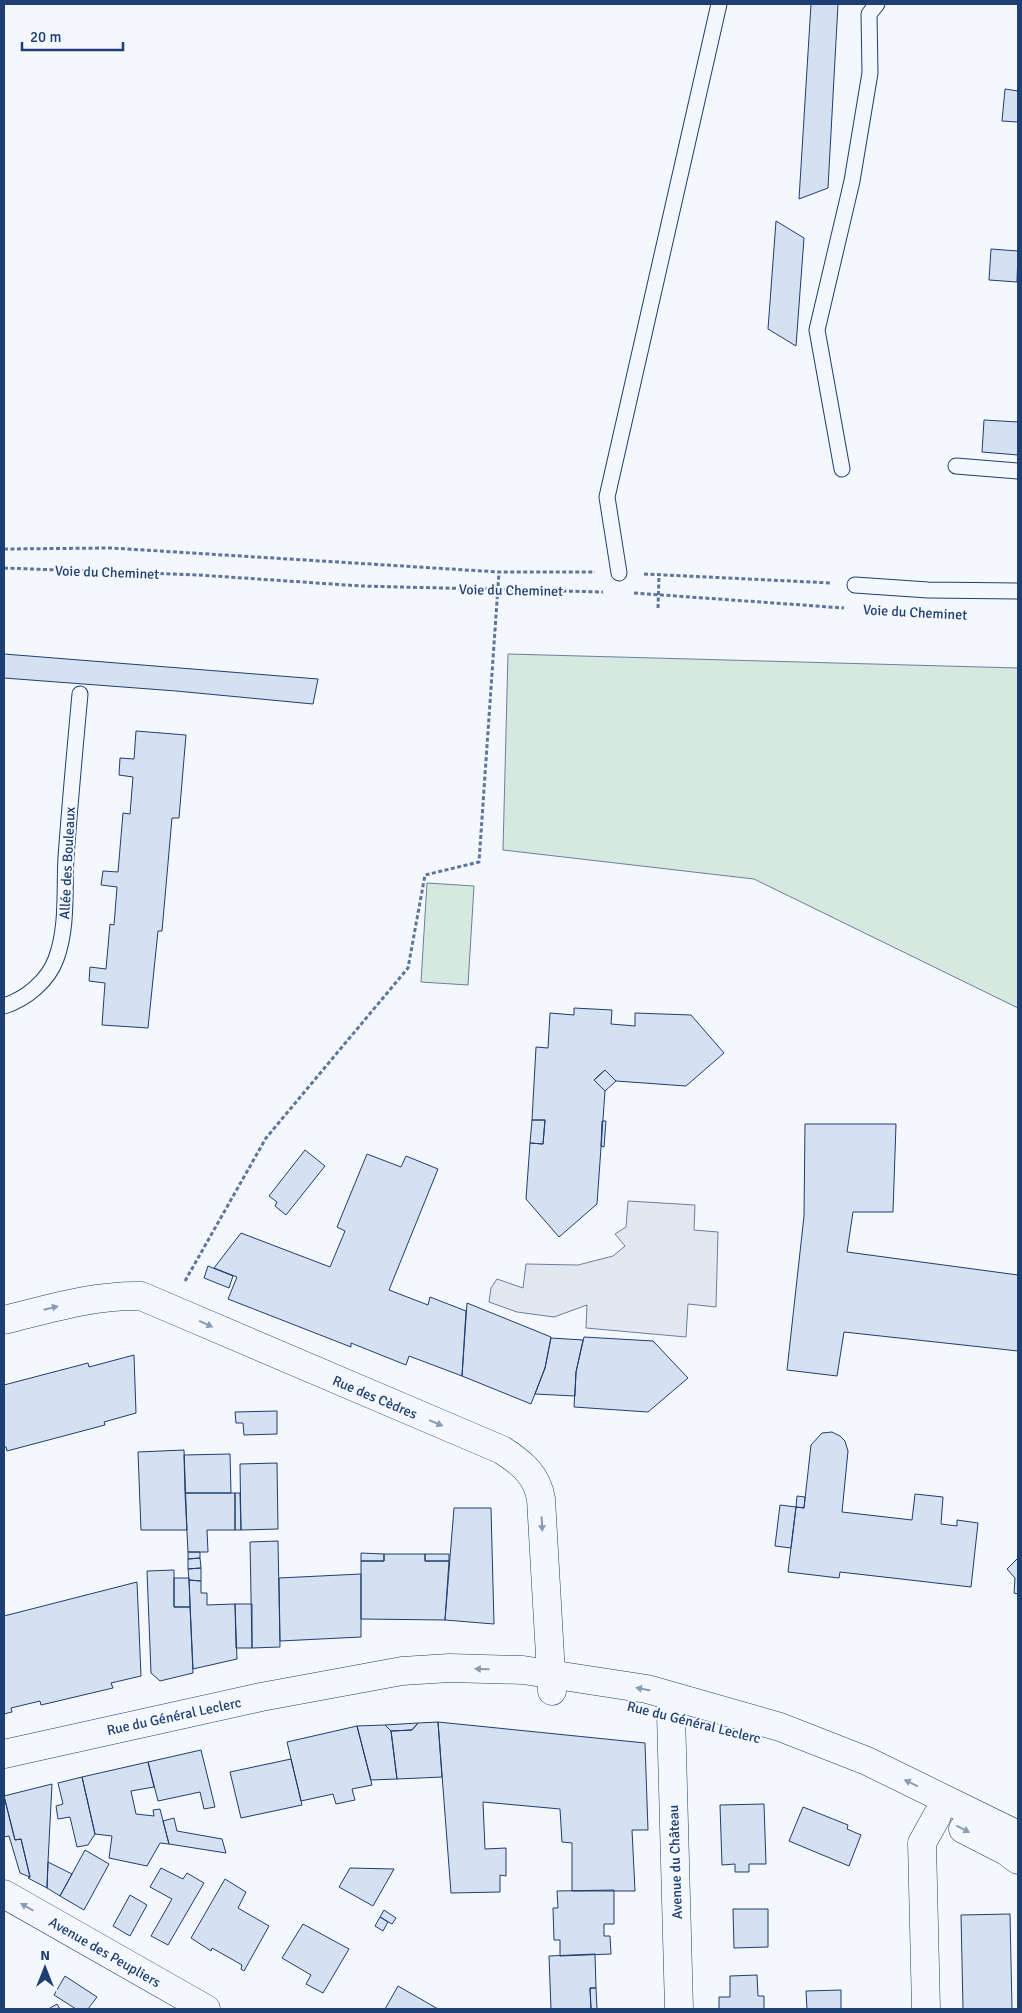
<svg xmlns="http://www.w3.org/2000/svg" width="1022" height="2013" font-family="Signika,sans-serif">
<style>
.green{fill:#d7e8df;stroke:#687fa3}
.parking{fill:#e3e8f0;stroke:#687fa3}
.building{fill:#d5e0f0;stroke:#1d3f73}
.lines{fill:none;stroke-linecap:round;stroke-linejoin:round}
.service-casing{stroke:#1d3f73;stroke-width:17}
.minor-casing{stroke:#1d3f73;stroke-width:29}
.secondary-casing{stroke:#1d3f73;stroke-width:29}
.path{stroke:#5e769c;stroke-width:3;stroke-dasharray:4 2.5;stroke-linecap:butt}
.service{stroke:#f4f7fb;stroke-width:15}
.minor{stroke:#f4f7fb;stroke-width:28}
.secondary{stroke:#f4f7fb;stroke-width:28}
.oneway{fill:#889bb7}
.labels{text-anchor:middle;stroke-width:4;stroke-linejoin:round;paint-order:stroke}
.street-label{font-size:14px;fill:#1d3f73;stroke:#f4f7fb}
</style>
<rect width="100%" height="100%" fill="#f4f7fb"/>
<path class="green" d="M508 654 1018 668V1008L754 879 503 850Z
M427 883 474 886 468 985 421 982Z"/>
<path class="parking" d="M628 1201 695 1205 694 1230 718 1232 716 1307 688 1304 686 1337 586 1328 587 1305 554 1317 517 1312 489 1302 491 1288 497 1279 523 1288 526 1264 578 1265 613 1256 625 1246 615 1234 626 1227Z"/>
<path class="building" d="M811 4H838L828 188 799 199Z
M1005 89 1018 91V122L1002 121Z
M776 221 804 238 796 346 768 329Z
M991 249 1018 251 1017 282 989 280Z
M984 420 1018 422V455L982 452Z
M4 654 318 679 313 704 176 691 4 678Z
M136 731 186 735 179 818H172L162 931H158L148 1028 102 1025 105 983 89 981 90 967 106 969 110 924 114 925 117 887 101 885 103 871 118 872 123 813 130 814 133 777 119 775 120 758 134 759Z
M574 1008 612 1010 611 1024 635 1026V1013L691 1015 724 1053 686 1086 616 1081 605 1070 594 1080 605 1091 597 1204 559 1237 526 1199 530 1143 543 1144 545 1120H532L536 1047 548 1048 550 1013 574 1015Z
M605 1070 616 1081 605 1091 594 1080Z
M532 1120H545L543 1144 530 1143Z
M602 1121H606L604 1147 601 1146Z
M805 1124H896L893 1212H853L847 1252 1018 1275V1351L844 1332 837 1376 787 1370 804 1216Z
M305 1150 325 1166 286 1215 275 1206 277 1202 269 1196Z
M367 1154 401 1167 406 1156 438 1169 389 1290 428 1305 430 1297 466 1311 462 1376 409 1356 406 1365 351 1343V1347L228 1299 237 1277 214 1268 241 1233 330 1267 345 1231 337 1227Z
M208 1266 233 1276 229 1288 204 1278Z
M467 1303 551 1337 545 1368 531 1404 462 1376Z
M584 1337 653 1341 688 1378 648 1412 574 1407 576 1372Z
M551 1338 583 1340 576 1372 575 1396 535 1394 545 1368Z
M134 1355 136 1413 104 1422 105 1425 7 1451 6 1447H4V1385L88 1363 89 1367Z
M277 1411V1434L244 1435 243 1423H236L235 1412Z
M832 1432 840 1436 845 1441 848 1451 842 1512 912 1520 915 1494 943 1497 941 1524 957 1526V1520L978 1523 971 1587 840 1572 839 1578 788 1572 796 1507 804 1508 811 1445 822 1433Z
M184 1450 187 1530H141L138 1452Z
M230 1454 231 1493H185L184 1455Z
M277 1463 278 1529 241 1530 240 1464Z
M185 1493H235V1530H207L208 1552H188Z
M235 1493H240L241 1530H235Z
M797 1496 805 1497 804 1508 796 1507Z
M780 1505 796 1507 791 1548 775 1546Z
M454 1508H491L494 1624 445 1620Z
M278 1541 280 1647 252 1648 250 1542Z
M188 1552H200V1558L188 1559Z
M361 1553 384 1554V1561H361Z
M384 1554H425V1561H449L445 1620 361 1619V1561H384Z
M425 1554H449V1561H425Z
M200 1558 201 1568 188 1569V1559Z
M1018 1558V1594L1014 1593 1015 1578 1007 1569Z
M201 1568V1581L189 1580 188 1569Z
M174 1570V1607H190L193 1673 160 1681 151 1673 147 1571Z
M361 1574V1637L280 1641 279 1578Z
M174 1578H189L190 1607H174Z
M189 1580 201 1581V1593H207V1605L235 1604 237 1659 193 1669Z
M137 1582 141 1676 111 1683 113 1688 41 1705 40 1701 11 1708 12 1712 4 1714V1616Z
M235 1604H252V1648H236Z
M438 1722 442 1777 397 1779 391 1731 412 1730 418 1723Z
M438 1722 645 1743 648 1830H632L635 1891H572V1843L562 1842 560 1809 483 1802 485 1849 506 1848V1876L500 1875V1892L451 1893Z
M418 1723 412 1730 391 1731 385 1725Z
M385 1725 391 1731 397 1779 371 1780 357 1726Z
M357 1726 372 1785 352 1789 355 1800 336 1804 333 1794 301 1801 287 1742Z
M201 1750 215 1807 204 1809 200 1792 158 1801 148 1762Z
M291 1759 302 1805 241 1818 230 1772Z
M148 1762 154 1787 131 1791 136 1814 154 1816 153 1810 160 1809 169 1844 160 1843 147 1866 109 1858 112 1836 95 1834 82 1777Z
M82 1777 95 1834 88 1845 77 1847 70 1817 58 1819 56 1806 63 1804 58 1783Z
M52 1784 48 1862 47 1888 28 1878 30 1877 21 1839 15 1840 4 1796Z
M4 1796 15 1840 21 1839 30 1877 20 1873 9 1836 4 1837Z
M764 1804 766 1864H749V1872H735V1864L722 1865 720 1805Z
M803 1807 848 1825 847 1829 861 1835 849 1866 789 1841Z
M174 1818 177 1831 222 1839 226 1853 169 1844 163 1821Z
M85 1850 109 1864 84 1910 60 1896Z
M48 1862 72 1874 60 1896 47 1888Z
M161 1868 183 1879 187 1873 204 1883 168 1945 151 1936 172 1899 150 1887Z
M350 1868 394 1869 373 1906 339 1887Z
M225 1879 246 1892 238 1908 269 1926 244 1971 241 1969 242 1965 212 1948 211 1951 191 1938Z
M614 1890V1924H604V1936H610L611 1954 560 1956V1940H554L553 1908H558L557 1891Z
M130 1895 147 1905 130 1936 113 1926Z
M733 1909H768V1947L734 1948Z
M384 1910 396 1918 392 1924 380 1917Z
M1010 1914 1012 2009H963L961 1915Z
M380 1917 388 1922 383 1931 375 1926Z
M303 1924 349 1949 323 1993 306 1984 311 1975 282 1958Z
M595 1954 596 1988H590L591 2009H551L549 1956Z
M757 1975 758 1996H764V2009H719V1997H730V1976Z
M65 1976 97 1997 88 2009H76L54 1995Z
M398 1986 438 2009H385Z
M590 1988H596L597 2009H591Z
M841 1990V2009H807L806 1991Z
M57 2004 60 2009H51L50 2008Z"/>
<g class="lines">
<g class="service-casing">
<path id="service" d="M956 466 1018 471
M842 469 817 330 852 181 870 73 869 14 877 4
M619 573 607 497 719 4
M855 585 928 590 1018 591
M4 1006C26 999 48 981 56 959 68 927 64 890 66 857 70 802 75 748 80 694"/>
</g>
<g class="minor-casing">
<path id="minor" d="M4 1320C49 1309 93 1295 141 1296L502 1450C522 1463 537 1475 541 1499L552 1691
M671 1714 679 2009
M4 1894 206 2009
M926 2009 922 1843 937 1816"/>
</g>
<g class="secondary-casing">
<path id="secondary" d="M4 1754 261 1697 402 1671 450 1668 523 1670 647 1689 780 1727 867 1761 1018 1835
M963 1829 1006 1851 1018 1860"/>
</g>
<path class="path" d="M4 549 111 548 499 572H595
M4 568 199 575 361 586 603 592
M644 574 832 583
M634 593 844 608
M658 608 659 575
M185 1281 266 1138 408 968 425 875 479 862 499 572"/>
<use href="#service" class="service"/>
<use href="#minor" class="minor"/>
<use href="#secondary" class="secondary"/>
</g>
<defs><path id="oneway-solid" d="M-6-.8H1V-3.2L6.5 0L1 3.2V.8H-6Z" transform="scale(1.25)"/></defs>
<g class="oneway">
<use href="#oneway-solid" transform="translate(51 1308) rotate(-14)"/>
<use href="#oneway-solid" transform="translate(206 1324) rotate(24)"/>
<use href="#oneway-solid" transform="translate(436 1423) rotate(23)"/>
<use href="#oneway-solid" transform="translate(542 1524) rotate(87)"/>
<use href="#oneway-solid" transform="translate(482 1669) rotate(-178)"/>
<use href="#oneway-solid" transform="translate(643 1689) rotate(-169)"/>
<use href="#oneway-solid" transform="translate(911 1783) rotate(-154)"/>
<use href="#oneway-solid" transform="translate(963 1829) rotate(27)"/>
<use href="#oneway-solid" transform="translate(27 1907) rotate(-150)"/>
</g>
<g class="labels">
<g class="street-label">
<text transform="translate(107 572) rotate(2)" y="5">Voie du Cheminet</text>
<text transform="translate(511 590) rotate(1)" y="5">Voie du Cheminet</text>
<text transform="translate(915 612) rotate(3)" y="5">Voie du Cheminet</text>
<text transform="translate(67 863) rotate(-87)" y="5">Allée des Bouleaux</text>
<text transform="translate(375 1397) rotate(23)" y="5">Rue des Cèdres</text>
<text transform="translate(174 1716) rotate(-12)" y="5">Rue du Général Leclerc</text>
<text transform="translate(694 1722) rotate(14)" y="5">Rue du Général Leclerc</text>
<text transform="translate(675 1862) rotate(-92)" y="5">Avenue du Château</text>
<text transform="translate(105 1952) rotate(30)" y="5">Avenue des Peupliers</text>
</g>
</g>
<rect width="1022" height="2013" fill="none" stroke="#1d3f73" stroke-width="10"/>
<g transform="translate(45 1968)" stroke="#f4f7fb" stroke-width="4" paint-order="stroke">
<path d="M0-4L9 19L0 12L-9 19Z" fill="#1d3f73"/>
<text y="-8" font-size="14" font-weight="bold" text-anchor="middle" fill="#1d3f73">N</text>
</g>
<path d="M22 42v8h101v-8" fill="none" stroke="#1d3f73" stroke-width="2.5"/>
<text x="30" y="42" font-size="15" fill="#1d3f73" stroke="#f4f7fb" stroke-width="4" paint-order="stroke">20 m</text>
</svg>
